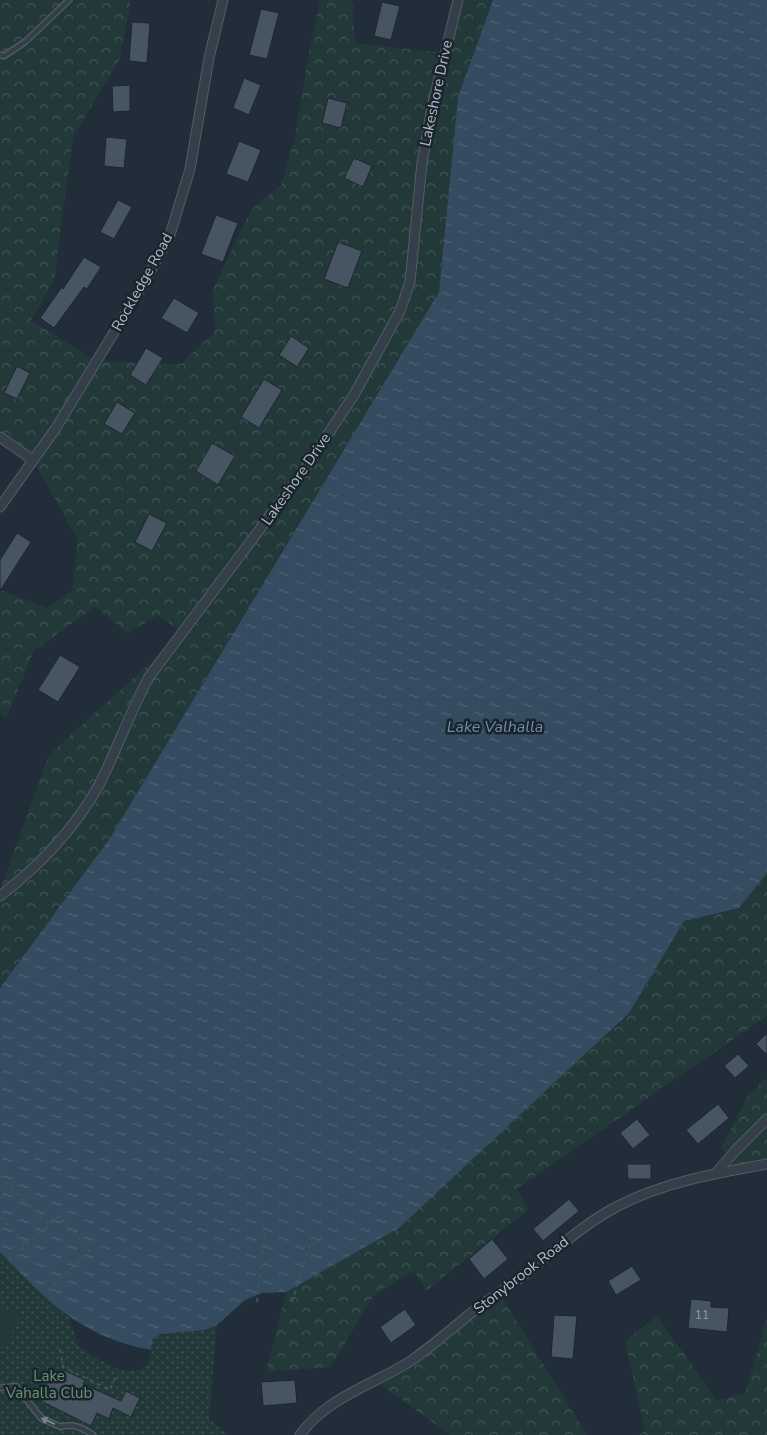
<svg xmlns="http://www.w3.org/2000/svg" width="767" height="1435" font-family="'Nunito Sans',sans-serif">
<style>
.green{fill:url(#green-dots)}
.forest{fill:url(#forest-crowns)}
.pitch{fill:#233939}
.water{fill:url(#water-ripples)}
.building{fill:#475562;stroke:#1c262f}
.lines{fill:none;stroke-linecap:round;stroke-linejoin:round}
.lane-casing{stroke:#525d66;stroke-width:7}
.street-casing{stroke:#525d66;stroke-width:11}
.path{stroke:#405656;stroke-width:2;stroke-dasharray:4 4;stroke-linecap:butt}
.lane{stroke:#343f49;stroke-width:4.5}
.street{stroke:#343f49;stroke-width:9}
.oneway{fill:#78838d}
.labels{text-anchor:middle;stroke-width:5;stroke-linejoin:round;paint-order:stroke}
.number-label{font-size:12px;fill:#95a1ac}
.street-label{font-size:15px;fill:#afbac5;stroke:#1a242d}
.park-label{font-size:15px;fill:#66966c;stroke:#1a242d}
.water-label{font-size:16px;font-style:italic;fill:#6f8eaa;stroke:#1a242d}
</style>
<defs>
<pattern id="green-dots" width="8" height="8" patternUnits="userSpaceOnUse" patternTransform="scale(1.25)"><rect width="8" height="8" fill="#233939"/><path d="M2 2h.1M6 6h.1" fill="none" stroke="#405454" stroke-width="1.8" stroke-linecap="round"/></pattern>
<pattern id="forest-crowns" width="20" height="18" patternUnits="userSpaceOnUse" patternTransform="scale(1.25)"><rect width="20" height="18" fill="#233939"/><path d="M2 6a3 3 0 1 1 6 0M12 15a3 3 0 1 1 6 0" fill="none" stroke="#405454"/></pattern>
<pattern id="water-ripples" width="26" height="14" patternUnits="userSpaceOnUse" patternTransform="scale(1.25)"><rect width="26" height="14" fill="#344b60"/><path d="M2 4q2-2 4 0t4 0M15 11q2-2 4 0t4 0" fill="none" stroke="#4f6375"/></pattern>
</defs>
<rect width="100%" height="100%" fill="#212d38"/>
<path class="green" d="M0 1252 30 1283 69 1318 79 1346C93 1357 128 1381 145 1366 152 1359 151 1349 152 1340 172 1328 195 1333 217 1325L209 1419 228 1435H0Z"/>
<path class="forest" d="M0 0H131L120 59 73 137 54 281 31 320 96 361 181 364 215 331 212 291 251 210 281 185 295 137 308 57 320 0H352L355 43 445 53 462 0H493L458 97 439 292 110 838 0 988V890L49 755 183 633 158 615 128 633 95 607 34 651 6 719 0 714V590L48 608 72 590 78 540 32 459 0 439Z
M767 873V1016L517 1189 528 1210 426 1291 414 1271 374 1295 331 1367 266 1372 286 1292 399 1228 629 1013 684 921 739 908Z
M767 1078V1163L738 1171 721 1148 749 1094Z
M501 1296 587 1435H450L377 1382Z
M657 1316 717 1400 745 1394 767 1318V1435H639L645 1431 625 1341Z"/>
<path class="pitch" d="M4 1308 21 1316 3 1351 0 1349V1316Z"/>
<path class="water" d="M493 0H767V873L739 908 684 921 629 1013 399 1228 286 1292 262 1293 245 1300 217 1325 204 1330 161 1334 152 1340 151 1350C81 1337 47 1301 0 1252V988L110 838 439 292 458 97Z"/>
<path class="building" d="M382 2 400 6 391 40 374 36Z
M261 9 279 13 267 59 249 55Z
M132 22 150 23 147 63 129 61Z
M244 78 261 85 249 115 233 108Z
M130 85V111L113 112 112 86Z
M328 98 347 103 341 128 322 123Z
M106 137 127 139 124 168 104 166Z
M239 141 261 150 248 182 226 174Z
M354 158 372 166 363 187 344 178Z
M118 200 132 207 114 239 100 232Z
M216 215 238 223 223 262 201 254Z
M338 242 362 251 348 288 324 279Z
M84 257 101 267 87 289 84 287 54 328 40 318 62 287 63 289Z
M174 298 199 313 187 333 161 318Z
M291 336 309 348 297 367 279 355Z
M146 348 163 358 146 385 130 375Z
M17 366 30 373 17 399 4 393Z
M264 379 282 390 259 428 241 417Z
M117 402 135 413 122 434 104 424Z
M212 443 235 456 218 485 196 471Z
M149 514 167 523 152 551 135 542Z
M17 533 31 542 0 591V560Z
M60 655 80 667 58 702 38 690Z
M767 1033V1055L756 1044Z
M738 1054 749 1066 735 1078 724 1066Z
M718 1104 729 1118 698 1144 686 1130Z
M637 1119 650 1135 633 1149 620 1133Z
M627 1164H651V1179H628Z
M569 1199 579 1211 543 1241 533 1229Z
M492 1239 508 1259 484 1279 469 1259Z
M632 1266 641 1280 616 1295 608 1281Z
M691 1299 711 1301V1307L729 1308 727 1332 688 1328Z
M405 1309 416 1325 391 1343 380 1327Z
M554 1315 577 1316 573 1359 551 1357Z
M51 1370 62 1375 64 1370 85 1380 83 1384 121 1401 126 1391 140 1398 131 1417 113 1408 109 1419 97 1413 91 1426 41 1401 47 1388 44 1386Z
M295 1380 297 1403 263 1406 261 1382Z"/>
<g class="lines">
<g class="lane-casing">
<path id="lane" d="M0 55 4 56 25 42 69 0
M0 1388 16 1386 41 1418 61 1427C73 1423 83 1428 93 1435"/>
</g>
<g class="street-casing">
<path id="street" d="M0 437 33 460
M0 507 56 428 144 283 170 235 190 169 209 58 223 0
M0 896C39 866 75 828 99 785 117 750 130 712 149 677L302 473 354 395 400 311 410 282 422 163 432 107 458 0
M716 1173 735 1151 767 1119
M300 1435C328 1396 374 1385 412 1360 435 1344 455 1326 477 1308 492 1297 509 1287 524 1275 555 1251 583 1224 618 1206 664 1182 717 1173 767 1164"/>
</g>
<path class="path" d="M0 1176 49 1225
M0 1217 26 1244
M9 1261 59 1216 90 1250 44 1295
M257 1302 265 1231
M292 1302 312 1237
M60 1349 63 1367 110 1390 117 1374"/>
<use href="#lane" class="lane"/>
<use href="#street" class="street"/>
</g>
<defs><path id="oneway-solid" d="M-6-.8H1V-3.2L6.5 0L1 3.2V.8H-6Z" transform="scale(1.25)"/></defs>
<use class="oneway" href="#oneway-solid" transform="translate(48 1421) rotate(-156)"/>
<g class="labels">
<g class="number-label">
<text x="702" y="1319">11</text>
</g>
<g class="street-label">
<text transform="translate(436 93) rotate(-78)" y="5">Lakeshore Drive</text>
<text transform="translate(142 282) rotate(-61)" y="5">Rockledge Road</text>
<text transform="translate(296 479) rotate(-55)" y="5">Lakeshore Drive</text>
<text transform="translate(521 1275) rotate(-38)" y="5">Stonybrook Road</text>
</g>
<g class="park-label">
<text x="49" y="1381">Lake<tspan x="49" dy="17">Vahalla Club</tspan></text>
</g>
<g class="water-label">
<text x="495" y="732">Lake Valhalla</text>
</g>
</g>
</svg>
